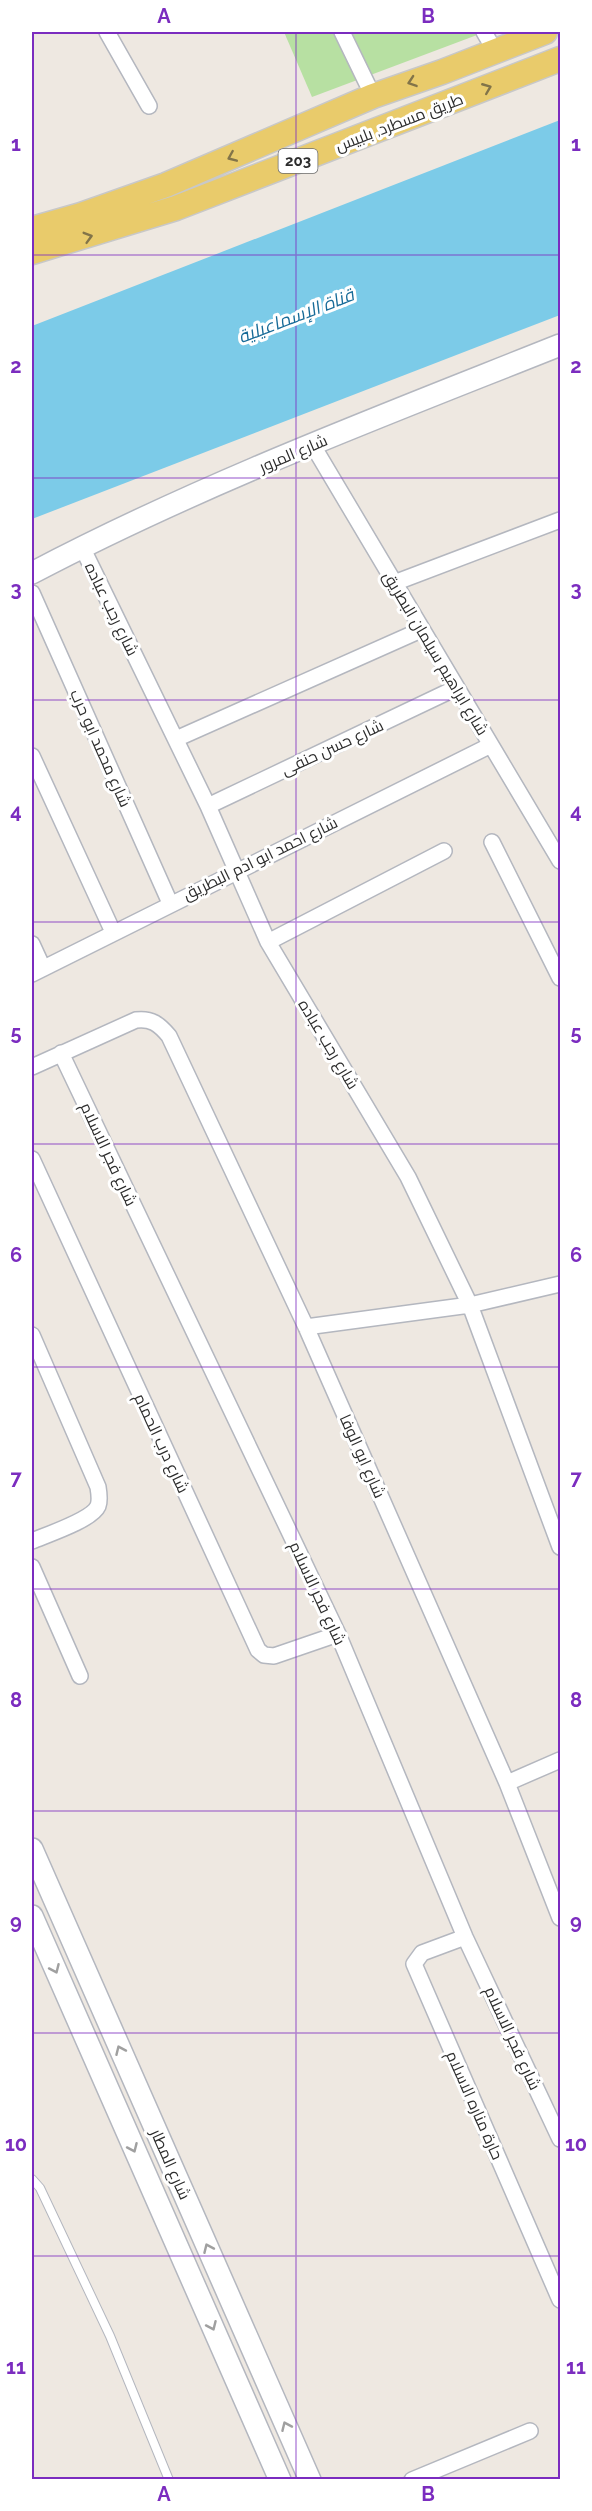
<svg xmlns="http://www.w3.org/2000/svg" width="592" height="2511" font-family="Raleway,Cairo,sans-serif">
<style>
.green{fill:#b7e0a2}
.water{fill:#7ccbe8}
.lines{fill:none;stroke-linecap:round;stroke-linejoin:round}
.lane-casing{stroke:#b4b7bf;stroke-width:10}
.street-casing{stroke:#b4b7bf;stroke-width:18}
.secondary-casing{stroke:#b4b7bf;stroke-width:24}
.primary-casing{stroke:#c8c8c8;stroke-width:27}
.lane{stroke:#fff;stroke-width:8}
.street{stroke:#fff;stroke-width:15}
.secondary{stroke:#fff;stroke-width:21}
.primary{stroke:#e9cb6b;stroke-width:24}
.oneway{stroke:#827449}
.oneway2{stroke:#a0a0a0}
.grid{fill:none;stroke:#7b2cbf;stroke-width:1.5;stroke-opacity:0.55}
.labels{text-anchor:middle;stroke-width:6;stroke-linejoin:round;paint-order:stroke}
.shield{fill:#fff;stroke:#6c6c6c;stroke-width:1.5}
.shield-label{font-size:15px;font-weight:bold;fill:#2d2d2d}
.street-label{font-size:16px;fill:#2d2d2d;stroke:#fff}
.water-label{font-size:18px;font-style:italic;fill:#176b98;stroke:#fff}
.neatline{fill:none;stroke:#7b2cbf;stroke-width:2}
.grid-label{font-size:20px;text-anchor:middle;font-weight:bold;fill:#7b2cbf}
</style>
<rect width="100%" height="100%" fill="#eee8e1"/>
<path class="green" d="M284 32H485L312 97Z"/>
<path class="water" d="M560 120V315L32 519V326Z"/>
<g class="lines">
<g class="lane-casing">
<path id="lane" d="M32 2179 40 2188 110 2336 169 2480"/>
</g>
<g class="street-casing">
<path id="street" d="M107 32 149 106
M342 32 373 96
M484 32 495 51
M312 444 560 861
M82 547 208 806 268 942 408 1177 470 1305 560 1547
M394 583 560 520
M32 593 170 903
M176 739 421 630
M32 756 113 932
M208 806 456 688
M492 842 560 978
M268 942 444 851
M32 944 43 968
M32 974 491 745
M61 1053 338 1634 465 1937 560 2139
M32 1067 136 1020C151 1018 159 1024 169 1036L306 1327 507 1783 560 1918
M32 1159 258 1650 264 1655 274 1656 338 1634
M306 1327 470 1305 560 1284
M32 1335 98 1487C99 1493 100 1501 98 1506 92 1520 46 1535 32 1541
M32 1567 80 1676
M507 1783 560 1760
M465 1937 422 1953 414 1964 560 2300
M412 2480 530 2431"/>
</g>
<g class="secondary-casing">
<path id="secondary" d="M32 573C201 484 382 416 560 345
M32 1849 310 2480
M32 1916 280 2480"/>
</g>
<g class="primary-casing">
<path id="primary" d="M32 229 81 215 166 185 373 96 442 72 545 32
M32 252 176 208 560 59"/>
</g>
<use href="#lane" class="lane"/>
<use href="#street" class="street"/>
<use href="#secondary" class="secondary"/>
<use href="#primary" class="primary"/>
</g>
<defs><path id="oneway-chevron" d="M-2-3.5L2.5 0L-2 3.5" fill="none" stroke-width="1.6" stroke-linecap="round" stroke-linejoin="round" transform="scale(1.5)"/></defs>
<g class="oneway">
<use href="#oneway-chevron" transform="translate(412 82) rotate(161)"/>
<use href="#oneway-chevron" transform="translate(487 88) rotate(-22)"/>
<use href="#oneway-chevron" transform="translate(232 157) rotate(157)"/>
<use href="#oneway-chevron" transform="translate(88 237) rotate(-16)"/>
</g>
<g class="oneway2">
<use href="#oneway-chevron" transform="translate(55 1969) rotate(66)"/>
<use href="#oneway-chevron" transform="translate(120 2050) rotate(-114)"/>
<use href="#oneway-chevron" transform="translate(133 2148) rotate(66)"/>
<use href="#oneway-chevron" transform="translate(208 2248) rotate(-114)"/>
<use href="#oneway-chevron" transform="translate(212 2326) rotate(66)"/>
<use href="#oneway-chevron" transform="translate(286 2426) rotate(-114)"/>
</g>
<path class="grid" d="M296 32V2480M32 255H560M32 478H560M32 700H560M32 922H560M32 1144H560M32 1367H560M32 1589H560M32 1811H560M32 2033H560M32 2256H560"/>
<g class="labels">
<rect class="shield" x="278.5" y="149" width="39" height="24" rx="4.5"/>
<g class="shield-label">
<text x="298" y="166">203</text>
</g>
<g class="street-label">
<text transform="translate(399 122) rotate(-21)" y="6">طريق مسطرد, بلبيس</text>
<text transform="translate(293 453) rotate(-23)" y="6">شارع المرور</text>
<text transform="translate(112 609) rotate(64)" y="6">شارع رجب عباده</text>
<text transform="translate(436 653) rotate(59)" y="6">شارع ابراهيم سيلمان البطريق</text>
<text transform="translate(332 747) rotate(-25)" y="6">شارع حسن حنفى</text>
<text transform="translate(101 748) rotate(66)" y="6">شارع محمد ابو حرب</text>
<text transform="translate(260 858) rotate(-26)" y="6">شارع احمد ابو ادم البطريق</text>
<text transform="translate(329 1044) rotate(59)" y="6">شارع رجب عباده</text>
<text transform="translate(109 1154) rotate(65)" y="6">شارع فجر الاسلام</text>
<text transform="translate(162 1443) rotate(65)" y="6">شارع درب الحمام</text>
<text transform="translate(363 1456) rotate(66)" y="6">شارع ابو الوفا</text>
<text transform="translate(318 1593) rotate(65)" y="6">شارع فجر الاسلام</text>
<text transform="translate(513 2038) rotate(65)" y="6">شارع فجر الاسلام</text>
<text transform="translate(475 2105) rotate(66)" y="6">حارة مناره الاسلام</text>
<text transform="translate(171 2164) rotate(66)" y="6">شارع المطار</text>
</g>
<g class="water-label">
<text transform="translate(296 316) rotate(-21)" y="6">قناة الإسماعيلية</text>
</g>
</g>
<rect width="592" height="2511" fill="none" stroke="#ffffff" stroke-width="66"/>
<rect x="33" y="33" width="526" height="2445" class="neatline"/>
<g class="grid-label">
<text x="164" y="23">A</text>
<text x="428" y="23">B</text>
<text x="16" y="151">1</text>
<text x="576" y="151">1</text>
<text x="16" y="373">2</text>
<text x="576" y="373">2</text>
<text x="16" y="596">3</text>
<text x="576" y="596">3</text>
<text x="16" y="818">4</text>
<text x="576" y="818">4</text>
<text x="16" y="1040">5</text>
<text x="576" y="1040">5</text>
<text x="16" y="1262">6</text>
<text x="576" y="1262">6</text>
<text x="16" y="1485">7</text>
<text x="576" y="1485">7</text>
<text x="16" y="1707">8</text>
<text x="576" y="1707">8</text>
<text x="16" y="1929">9</text>
<text x="576" y="1929">9</text>
<text x="16" y="2151">10</text>
<text x="576" y="2151">10</text>
<text x="16" y="2374">11</text>
<text x="576" y="2374">11</text>
<text x="164" y="2501">A</text>
<text x="428" y="2501">B</text>
</g>
</svg>
